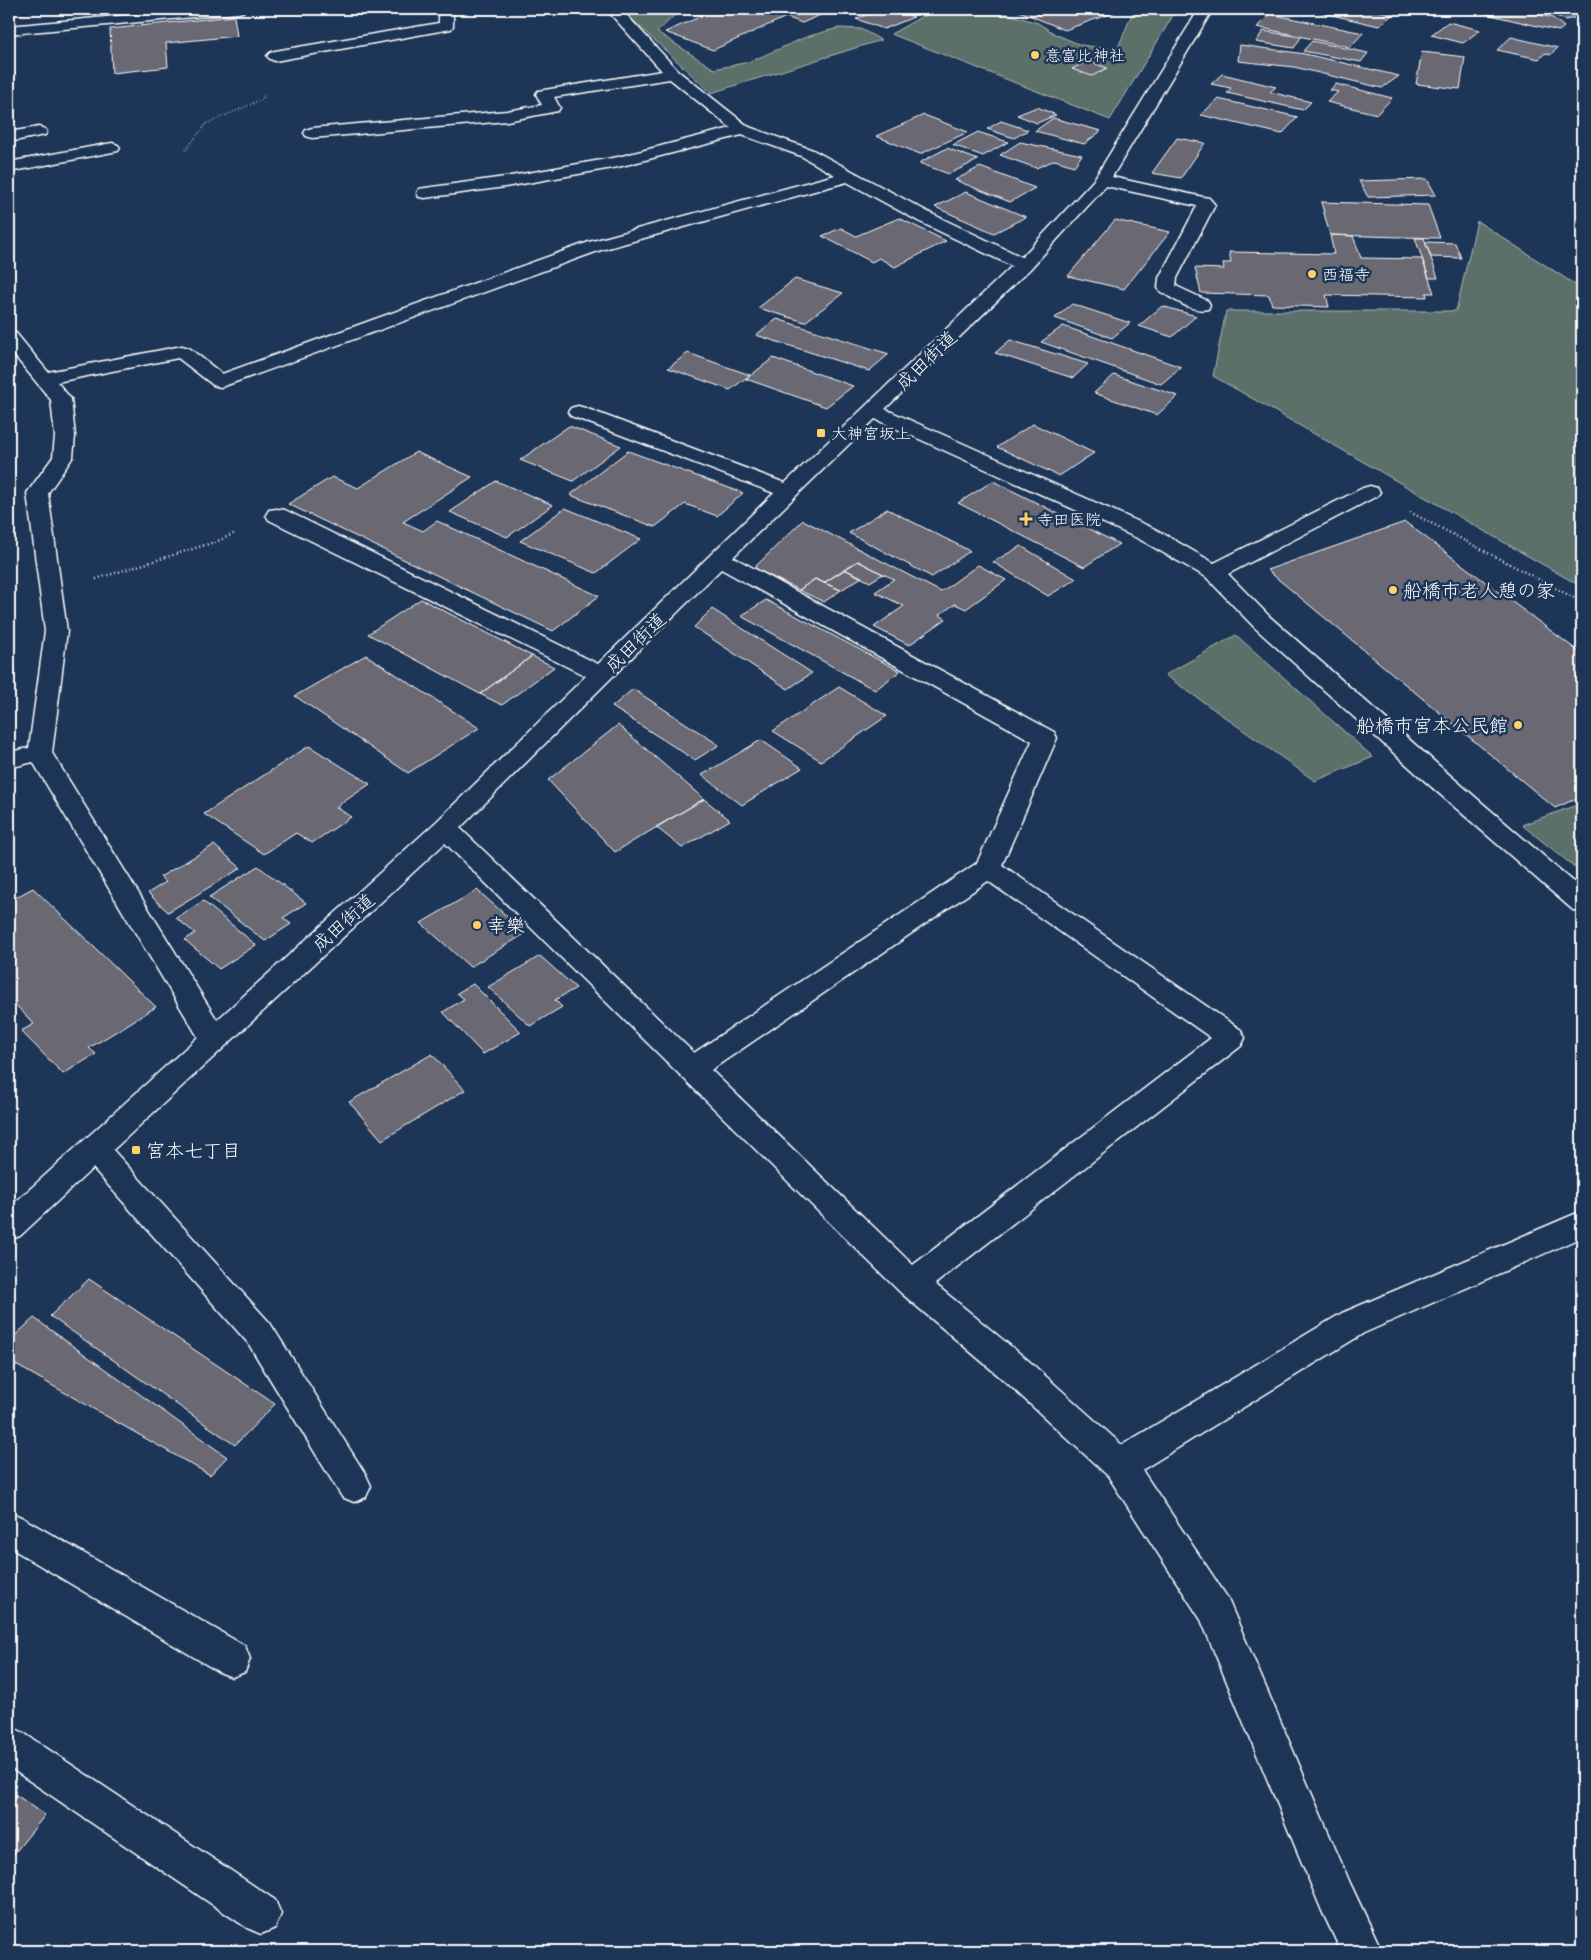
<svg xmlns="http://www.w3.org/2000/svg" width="1591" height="1960" font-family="'Patrick Hand','Klee One',sans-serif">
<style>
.green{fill:#5c706b;stroke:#aeb8b5}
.building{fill:#696873;stroke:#fff}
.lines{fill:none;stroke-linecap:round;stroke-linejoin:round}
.minor-casing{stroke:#fff;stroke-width:3}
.path-far1{stroke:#fff;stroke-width:2;stroke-dasharray:0.5 2.5;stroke-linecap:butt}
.path{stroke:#fff;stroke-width:2.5;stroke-dasharray:1 3;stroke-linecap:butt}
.minor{fill:#1d3557;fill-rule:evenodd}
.poi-dot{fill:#ffd166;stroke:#1d3557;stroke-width:2}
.labels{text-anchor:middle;stroke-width:5;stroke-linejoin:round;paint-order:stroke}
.far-poi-label{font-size:16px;fill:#fff;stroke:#1d3557;text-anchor:start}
.street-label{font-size:19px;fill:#fff;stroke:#1d3557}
.poi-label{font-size:19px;fill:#fff;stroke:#1d3557;text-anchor:start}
</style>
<rect width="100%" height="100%" fill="#1d3557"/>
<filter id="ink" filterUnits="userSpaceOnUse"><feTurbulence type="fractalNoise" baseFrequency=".02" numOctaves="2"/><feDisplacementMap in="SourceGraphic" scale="10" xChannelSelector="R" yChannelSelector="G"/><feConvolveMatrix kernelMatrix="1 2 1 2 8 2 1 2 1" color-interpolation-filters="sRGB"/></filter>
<g filter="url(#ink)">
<path class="green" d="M621 9H676V14L657 32 714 69 749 62 806 37 838 28 861 29 881 40 711 93Z
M947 9H991L1038 23 1055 34 1081 45 1117 50 1134 9H1177L1110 120 891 34 921 17Z
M1477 221 1582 289V587L1213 376 1226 311H1456Z
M1236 635 1373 757 1315 781 1165 675Z
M1582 803V873L1522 825Z"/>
<path class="building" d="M696 9H813L825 13 802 23 786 17 713 50 665 32 702 16 689 12Z
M880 9H892L914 17 884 29 856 19Z
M1014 9H1107L1115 12 1065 30Z
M1306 9H1369L1393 14 1379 26Z
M1465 9H1531L1527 12 1553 18 1564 27 1559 31Z
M1541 9H1582V16L1565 20Z
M1270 14 1363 33 1350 47 1257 27Z
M234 16 237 36 166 43 168 67 112 73 110 29Z
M1448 22 1480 30 1463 43 1431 35Z
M1263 31 1301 37 1294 48 1256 42Z
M1511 37 1558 48 1550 55 1545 53 1539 59 1497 50Z
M1312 41 1368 53 1361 62 1303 51Z
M1240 45 1305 54 1399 76 1382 88 1294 67 1238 61Z
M1422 52 1465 57 1460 89 1416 84Z
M1088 61 1107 68 1092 76 1072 69Z
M1222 74 1276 87 1270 92 1311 102 1303 110 1227 93 1231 88 1211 84Z
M1336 84 1392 98 1377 114 1327 102 1338 92 1330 90Z
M1218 99 1298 117 1282 134 1201 115Z
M1037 107 1056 115 1037 123 1017 115Z
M924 115 968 132 920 154 876 136Z
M1053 118 1101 131 1084 144 1035 131Z
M1001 121 1028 130 1014 138 987 129Z
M978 132 1008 142 983 156 953 145Z
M1177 138 1205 143 1181 178 1152 173Z
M1020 142 1082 155 1074 166 1055 160 1036 168 1000 155Z
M947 148 978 160 949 174 919 163Z
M980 167 1035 188 1010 202 955 180Z
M1427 179 1436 195 1368 197 1359 181Z
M966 192 1026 217 994 233 935 207Z
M1321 202 1428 205 1440 238 1330 235Z
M899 218 946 241 895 267 879 258 872 262 822 236 841 228 856 236Z
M1115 220 1170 232 1124 289 1068 276Z
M1330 235 1353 236 1361 258 1422 259 1434 293H1426L1427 297 1326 295 1329 307 1272 305 1269 295 1201 293 1195 268 1224 269 1223 263H1231L1229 252 1334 254Z
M1415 238H1424L1438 278H1429Z
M1425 242 1455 243 1461 258 1431 257Z
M795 279 843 293 805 322 758 308Z
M1072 304 1130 323 1112 338 1055 318Z
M1162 306 1196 316 1172 337 1139 326Z
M777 319 889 354 869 371 756 335Z
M1063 326 1181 367 1161 384 1041 342Z
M1010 340 1088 364 1073 378 995 353Z
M688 353 750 375 730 390 668 368Z
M773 358 853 386 826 407 746 379Z
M1114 375 1178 396 1157 415 1094 393Z
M1033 424 1094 453 1059 476 997 447Z
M569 426 621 446 573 481 520 460Z
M628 451 743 493 717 516 685 504 655 527 570 495Z
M416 452 472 477 403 522 423 531 437 521 599 596 553 631 288 504 332 477 358 488Z
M496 481 553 505 507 537 450 512Z
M993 481 1119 544 1084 567 958 503Z
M565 508 641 539 596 573 520 541Z
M887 509 970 551 932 577 849 533Z
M803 520 941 592 978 565 1006 580 966 609 955 604 939 615 946 619 909 645 874 627 904 606 875 592 894 579 883 574 858 561 824 583 815 579 799 590 754 568Z
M1405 522 1582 654V796L1555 808 1267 570Z
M1021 546 1076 579 1048 596 993 562Z
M858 561 883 574 870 582 844 569Z
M844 569 862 577 841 590 824 583Z
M815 579 824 583 841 590 824 602 799 590Z
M421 599 532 656 480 694 368 634Z
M766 600 900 671 875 690 741 616Z
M712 609 812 673 788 689 694 627Z
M366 655 479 728 408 773 295 696Z
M532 656 554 667 502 705 480 694Z
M839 687 887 716 821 761 773 731Z
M633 689 719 745 695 760 612 707Z
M618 725 704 799 615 852 548 780Z
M761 740 802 768 742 805 702 775Z
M309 746 370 784 336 807 351 817 312 843 296 833 264 854 204 814Z
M704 799 730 820 682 848 656 827Z
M214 845 241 868 168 912 148 893 166 882 160 877Z
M258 866 306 903 283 918 291 924 265 941 209 897Z
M33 888 156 1007 89 1048 96 1054 63 1074 21 1031 34 1024 9 998V901Z
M477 890 526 933 470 967 421 923Z
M203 901 256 945 219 969 185 940 195 933 176 918Z
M540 956 576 988 555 1000 562 1007 530 1026 488 987Z
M473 984 521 1032 483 1054 443 1012 464 999 457 993Z
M432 1054 465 1090 382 1140 349 1102Z
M89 1279 275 1404 235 1445 50 1316Z
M34 1318 227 1457 210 1475 9 1361V1341Z
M9 1790 45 1815 9 1860Z"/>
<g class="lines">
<g class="minor-casing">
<path id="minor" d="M193 9H245L243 12 238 13 9 34V26Z
M439 9H453V26L451 29 275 61 270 59 267 56 270 53 275 51 439 23Z
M606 9H621L678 71 749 127 813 150 930 213 1022 257 1093 181 1199 9H1213L1112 177 1203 197 1209 198 1215 205 1177 278 1176 286 1208 301 1210 305 1208 309C1192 313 1174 299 1161 292L1158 288 1159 278 1197 206 1106 186 1030 269 885 409 1155 529 1214 563 1363 488 1370 486 1377 488 1380 492 1377 496 1228 574 1270 617 1445 771 1582 889V912L1573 910 1427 783 1254 627 1206 577 1139 539 875 419 733 557 1054 732 1057 738 1002 865 1241 1030 1245 1038 1241 1046 935 1284 1030 1362 1122 1445 1342 1313 1582 1211V1237L1364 1333 1142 1470 1227 1597 1350 1883 1382 1951H1341L1322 1911 1201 1620 1108 1476 1006 1382 901 1293 445 843 113 1150 270 1323 366 1475 371 1486 366 1497 354 1502 342 1497 248 1343 93 1168 20 1236 9 1240V1208L198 1037 33 762 9 768V752L29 748 45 631 27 493 53 457 55 436 51 400 9 349V331L16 333 48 372 182 346 189 348 222 374 589 242 835 175 801 156 742 135 618 167 505 187 425 198 419 197 417 193 419 189 425 188 505 177 618 157 731 128 670 79 554 97 560 108 558 111 507 121 312 138 306 136 304 133 306 130 312 128 507 111 542 105 536 94 538 91 662 71ZM847 182 918 221 1012 266 785 483 585 408 578 406 571 408 568 412 571 416 774 493 598 664 285 510 277 509 269 510 266 515 269 520 586 676 436 822 217 1020 52 753 67 631 48 493 73 457 75 436 71 399 57 382 178 358 213 385 220 387 227 385 601 250ZM721 569 1032 741 977 863 694 1053 460 828ZM988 881 1211 1038 913 1265 711 1070Z
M39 127 45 129 47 132 45 135 9 142V132Z
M112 143 118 145 120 148 118 151 9 172V162Z
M9 1512 21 1517 245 1646 250 1659 245 1672 232 1677 219 1672 9 1547Z
M9 1726 22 1732 275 1900 281 1914 275 1928 261 1934 247 1928 9 1767Z"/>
</g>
<path class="path-far1" d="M186 150 206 124 263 99 264 95"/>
<path class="path" d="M1410 512 1582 602
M96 579 218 541 235 533"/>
<use href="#minor" class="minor"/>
</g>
</g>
<g class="poi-dot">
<circle cx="1035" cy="55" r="5"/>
<circle cx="1312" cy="274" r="5"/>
<rect x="816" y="428" width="10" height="10" rx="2.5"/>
<path d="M1023.5 511.5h5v5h5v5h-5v5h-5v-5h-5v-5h5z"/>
<circle cx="1393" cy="590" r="5"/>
<circle cx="1518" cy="725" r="5"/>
<circle cx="477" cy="925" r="5"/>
<rect x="131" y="1145" width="10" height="10" rx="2.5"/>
</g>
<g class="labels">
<g class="far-poi-label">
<text x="1045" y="61">意富比神社</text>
<text x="1322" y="280">西福寺</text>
<text x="831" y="439">大神宮坂上</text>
<text x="1037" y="525">寺田医院</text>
</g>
<g class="street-label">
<text transform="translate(926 360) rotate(-44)" y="7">成田街道</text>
<text transform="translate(635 642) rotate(-44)" y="7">成田街道</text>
<text transform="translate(343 922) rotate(-42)" y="7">成田街道</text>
</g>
<g class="poi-label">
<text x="1403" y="597">船橋市老人憩の家</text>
<text x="1508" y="732" text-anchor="end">船橋市宮本公民館</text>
<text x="487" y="932">幸樂</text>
<text x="146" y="1157">宮本七丁目</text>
</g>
</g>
<rect width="1591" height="1960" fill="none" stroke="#1d3557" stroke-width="30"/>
<rect x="15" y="15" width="1561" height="1930" fill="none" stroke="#fff" stroke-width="2" filter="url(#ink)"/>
</svg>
